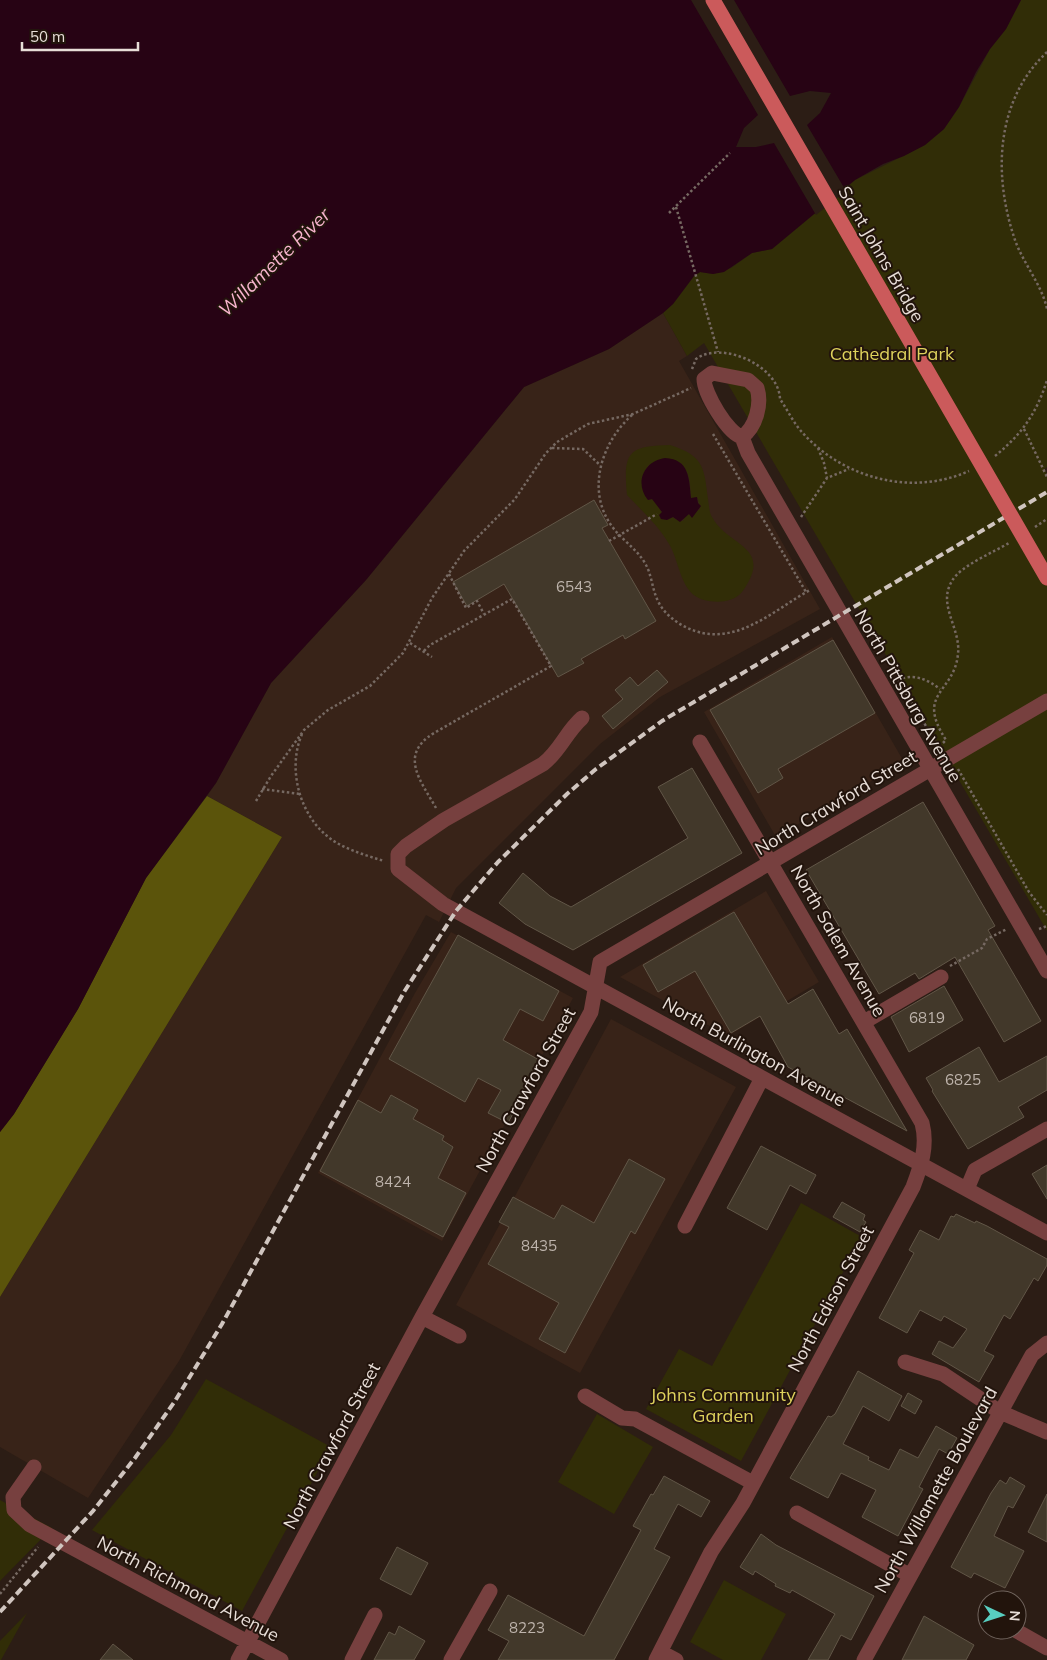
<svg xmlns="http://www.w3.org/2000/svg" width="1047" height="1660" font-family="Mulish,sans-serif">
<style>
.built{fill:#382318}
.green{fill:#312d07;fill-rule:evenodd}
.forest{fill:#5b540b}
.water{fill:#270314}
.pier{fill:#2c1d15}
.building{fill:#42382a;stroke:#615647}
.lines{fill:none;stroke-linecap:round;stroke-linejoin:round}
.path{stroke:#766962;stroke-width:2.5;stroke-dasharray:2.5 2.5;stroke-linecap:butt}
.minor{stroke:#77403f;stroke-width:15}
.rail{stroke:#d0c5bf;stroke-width:4;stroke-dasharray:8 4;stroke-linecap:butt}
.major-bridge{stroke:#cb5a5b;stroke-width:15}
.labels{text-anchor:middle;stroke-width:4;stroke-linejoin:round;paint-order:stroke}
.number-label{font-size:15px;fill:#beb4ac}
.street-label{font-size:18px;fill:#e8ded8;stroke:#22140c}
.park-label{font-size:18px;fill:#ded25c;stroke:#22140c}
.water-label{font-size:19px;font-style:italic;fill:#f7b4cd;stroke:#22140c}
</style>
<rect width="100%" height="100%" fill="#2c1d15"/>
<path class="built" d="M663 313 687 356 679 361 820 609 660 697 600 744 456 888 439 922 426 915 179 1361 88 1498 0 1447V1297L282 837 207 796 216 783 271 683 366 580 524 387 609 349Z
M832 637 904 762 776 837 704 712Z
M766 891 819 982 728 1036 620 977Z
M451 932 573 998 442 1241 318 1173 415 993Z
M611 1019 736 1087 580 1373 456 1305Z"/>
<path class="green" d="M1021 0H1047V467L1044 469 1047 474V931L704 343 687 356 663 313 673 304 694 276 700 272 713 274 731 268 752 253 772 249 855 180 925 145 944 129 959 107 990 49 1006 29Z
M670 445C704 456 704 467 708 499 709 505 709 512 712 517 728 547 775 546 742 592 733 603 716 603 704 600 680 594 680 562 669 544 658 525 642 511 627 495 623 452 628 446 670 445ZM681 463C691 475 690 485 691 498L698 499 700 510H697L691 517V515L686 514 683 521 677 520 672 517 667 520 653 499 648 500C639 487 640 474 650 464Z
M801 1203 862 1237 741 1461 646 1409 679 1349 712 1366Z
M206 1379 331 1447 242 1611 92 1530 171 1435Z
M597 1414 653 1447 614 1514 558 1482Z
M0 1500 52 1528 0 1581Z
M724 1580 786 1614 761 1660H723L690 1642Z
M27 1613 1 1660H0V1641Z"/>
<path class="forest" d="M207 796 282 837 0 1297V1132L14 1114 78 1009 146 878Z"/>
<path class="water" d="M0 0H1021L1006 29 990 49 976 72 959 107 944 129 925 145 904 156 883 164 855 180 772 249 752 253 724 272 713 274 700 272 694 276 673 304 663 313 609 349 524 387 366 580 271 683 216 783 146 878 78 1009 14 1114 0 1132Z
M665 458C690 459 689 480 691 498L697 497 698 503 701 506 692 518 689 514 680 522 673 517 667 520 661 519 659 515 662 512 652 499 648 500C634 483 644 461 665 458Z"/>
<path class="pier" d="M691 0H734L790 96 810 91 831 93 820 113 807 125 846 191 816 215 774 143 756 147H736L744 128 758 115Z"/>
<path class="building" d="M594 500 608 525 602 528 656 621 625 639 623 635 581 659 584 663 558 677 504 584 467 606 453 582Z
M833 640 875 713 778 769 783 778 758 793 710 710Z
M657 670 668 682 613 729 602 716 623 699 615 690 630 677 638 686Z
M692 768 742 853 573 950 525 924 499 903 523 873 550 896 571 907 688 838 658 787Z
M923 802 995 926 988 930 1041 1021 1004 1042 955 957 919 979 915 973 879 994 806 870Z
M734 912 788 1004 813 989 839 1034 847 1029 907 1131 788 1067 760 1016 731 1033 695 971 658 992 643 965Z
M458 935 559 991 543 1021 520 1009 503 1040 541 1061 508 1123 488 1113 501 1090 478 1078 465 1102 389 1059Z
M944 986 963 1020 909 1052 891 1017Z
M979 1047 999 1082 1047 1056V1090L1018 1107 1024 1117 968 1149 932 1091 933 1090 926 1078Z
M391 1095 418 1110 413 1119 444 1136 442 1140 453 1147 438 1178 466 1193 443 1237 320 1171 358 1100 381 1113Z
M761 1146 816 1175 806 1194 790 1185 767 1230 727 1208Z
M629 1159 665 1179 635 1234 631 1231 565 1353 539 1339 559 1303 488 1264 509 1227 499 1222 513 1197 554 1219 562 1205 594 1223Z
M1047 1165V1199L1032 1174Z
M842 1202 865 1215 863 1220 866 1222 860 1232 833 1217Z
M956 1214 975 1223 976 1221 987 1226 1047 1259V1265L1038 1281 1034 1278 1010 1319 1004 1315 984 1351 994 1356 979 1382 932 1354 939 1341 953 1348 967 1329 944 1316 941 1321 920 1310 907 1333 879 1318 914 1253 909 1250 920 1230 939 1240 951 1216 954 1217Z
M858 1371 902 1396 889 1421 863 1406 843 1444 869 1457 868 1460 889 1470 900 1449 918 1458 936 1426 957 1438 948 1454 939 1449 919 1487 923 1489 898 1536 862 1517 876 1490 841 1473 828 1498 790 1478 828 1416 831 1417 835 1414Z
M908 1393 922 1401 915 1414 901 1406Z
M664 1476 710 1501 701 1517 678 1504 654 1549 670 1557 614 1660H498L509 1641 488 1630 508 1595 584 1636 641 1530 633 1526 651 1494 653 1495Z
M1010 1477 1025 1486 1013 1508 1008 1506 994 1536 1024 1551 1005 1588 974 1573 971 1578 951 1567 991 1493 1000 1480 1006 1484Z
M1047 1494V1542L1028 1532Z
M761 1534 776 1545 874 1596 851 1640 841 1635 828 1660H808L835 1614 792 1590 790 1593 775 1586 776 1584 755 1571 753 1575 740 1567Z
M397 1547 428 1563 411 1595 380 1579Z
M924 1616 974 1645 966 1660H902Z
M399 1626 425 1641 414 1660H374L389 1632 395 1635Z
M113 1644 133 1660H100Z"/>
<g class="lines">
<path class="path" d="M1047 52C995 101 993 176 1015 240 1023 263 1042 285 1047 309
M676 207 718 352
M669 213 730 153
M692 369 696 359C722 340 779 366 780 399 787 409 793 422 801 431 842 478 911 497 969 471
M632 415C602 442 586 489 611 525 621 540 637 548 646 565 652 576 652 589 658 601 666 619 691 633 710 634 747 637 779 607 810 590
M1024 429 1047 477
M713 434 806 592
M552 448 583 449 600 465
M818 448 824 463 827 478
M995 456C1021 435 1037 413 1047 380
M801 517 827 478 849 469
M1035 527 1047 519
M609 541 657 514
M449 574 466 608 477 601 484 614
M410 643 432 657
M424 651 430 645 512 599 551 666 434 733C398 755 421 781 436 808
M891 668 938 746
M898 680C913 673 927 679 940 689
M302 734C286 771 301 822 337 843 351 851 368 856 384 861
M943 743 946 740C915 692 954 694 958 654 961 628 937 605 952 581 960 566 994 552 1009 543
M958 769 1029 892 1047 915
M262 789 300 794
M256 801 271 776 304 730 328 710 370 686 403 653 432 598 464 551 515 499 546 453 557 442 588 424 633 414 691 388
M1039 929 1047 926
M950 966 982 948 987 939 1007 929
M0 1594 38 1547"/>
<path class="minor" d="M712 373 748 380 757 388C762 404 756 427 742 437 728 434 704 393 704 379Z
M742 437 748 453 1047 971
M582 718C566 732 560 751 543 764L444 820 406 846 398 854V869L443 904 1047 1233
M864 1022 941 977
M967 1189 975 1170 1047 1129
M685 1226 762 1078
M422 1317 459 1336
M905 1362 943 1374 1000 1412 1047 1432
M585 1396 622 1418 635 1419 753 1483
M34 1467 13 1497 14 1510 30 1525 281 1660
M797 1513 909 1575
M1015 1630 1047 1648
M661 1652 676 1660
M238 1660 422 1317 591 1012 600 962 1047 701
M352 1660 375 1615
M451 1660 490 1591
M656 1660 711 1552 743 1503 913 1187C921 1166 928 1146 922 1123L700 742
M864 1660 1032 1355 1047 1343"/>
<path class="rail" d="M0 1612 93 1511 135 1458 175 1401 222 1324 404 992 456 911 498 862 567 794 596 769 662 721 1047 492"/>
<path class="major-bridge" d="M713 0 1047 578"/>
</g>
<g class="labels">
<g class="number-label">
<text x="574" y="592">6543</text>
<text x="927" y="1023">6819</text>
<text x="963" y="1085">6825</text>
<text x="393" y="1187">8424</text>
<text x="539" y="1251">8435</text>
<text x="527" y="1633">8223</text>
</g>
<g class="street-label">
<text transform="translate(881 254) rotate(60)" y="6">Saint Johns Bridge</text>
<text transform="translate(908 696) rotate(60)" y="6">North Pittsburg Avenue</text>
<text transform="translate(836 803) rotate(-31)" y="6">North Crawford Street</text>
<text transform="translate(838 941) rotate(60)" y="6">North Salem Avenue</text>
<text transform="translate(754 1052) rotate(29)" y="6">North Burlington Avenue</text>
<text transform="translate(526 1090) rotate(-61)" y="6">North Crawford Street</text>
<text transform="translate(831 1299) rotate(-62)" y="6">North Edison Street</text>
<text transform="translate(332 1446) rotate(-62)" y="6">North Crawford Street</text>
<text transform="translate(936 1490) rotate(-61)" y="6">North Willamette Boulevard</text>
<text transform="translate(188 1589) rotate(28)" y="6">North Richmond Avenue</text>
</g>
<g class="park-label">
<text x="892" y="360">Cathedral Park</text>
<text x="723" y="1401">Johns Community<tspan x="723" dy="21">Garden</tspan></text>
</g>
<g class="water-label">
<text transform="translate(274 262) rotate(-44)" y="7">Willamette River</text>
</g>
</g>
<g transform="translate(1002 1615) rotate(94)"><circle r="24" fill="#22140c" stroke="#71655e"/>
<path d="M0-4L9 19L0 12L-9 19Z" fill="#58cec0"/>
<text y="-8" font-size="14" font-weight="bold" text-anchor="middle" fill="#e8ded8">N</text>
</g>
<path d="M22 42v8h116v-8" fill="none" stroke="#e8ded8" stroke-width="2.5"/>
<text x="30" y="42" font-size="15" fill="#e8ded8" stroke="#22140c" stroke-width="4" paint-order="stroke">50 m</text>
</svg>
